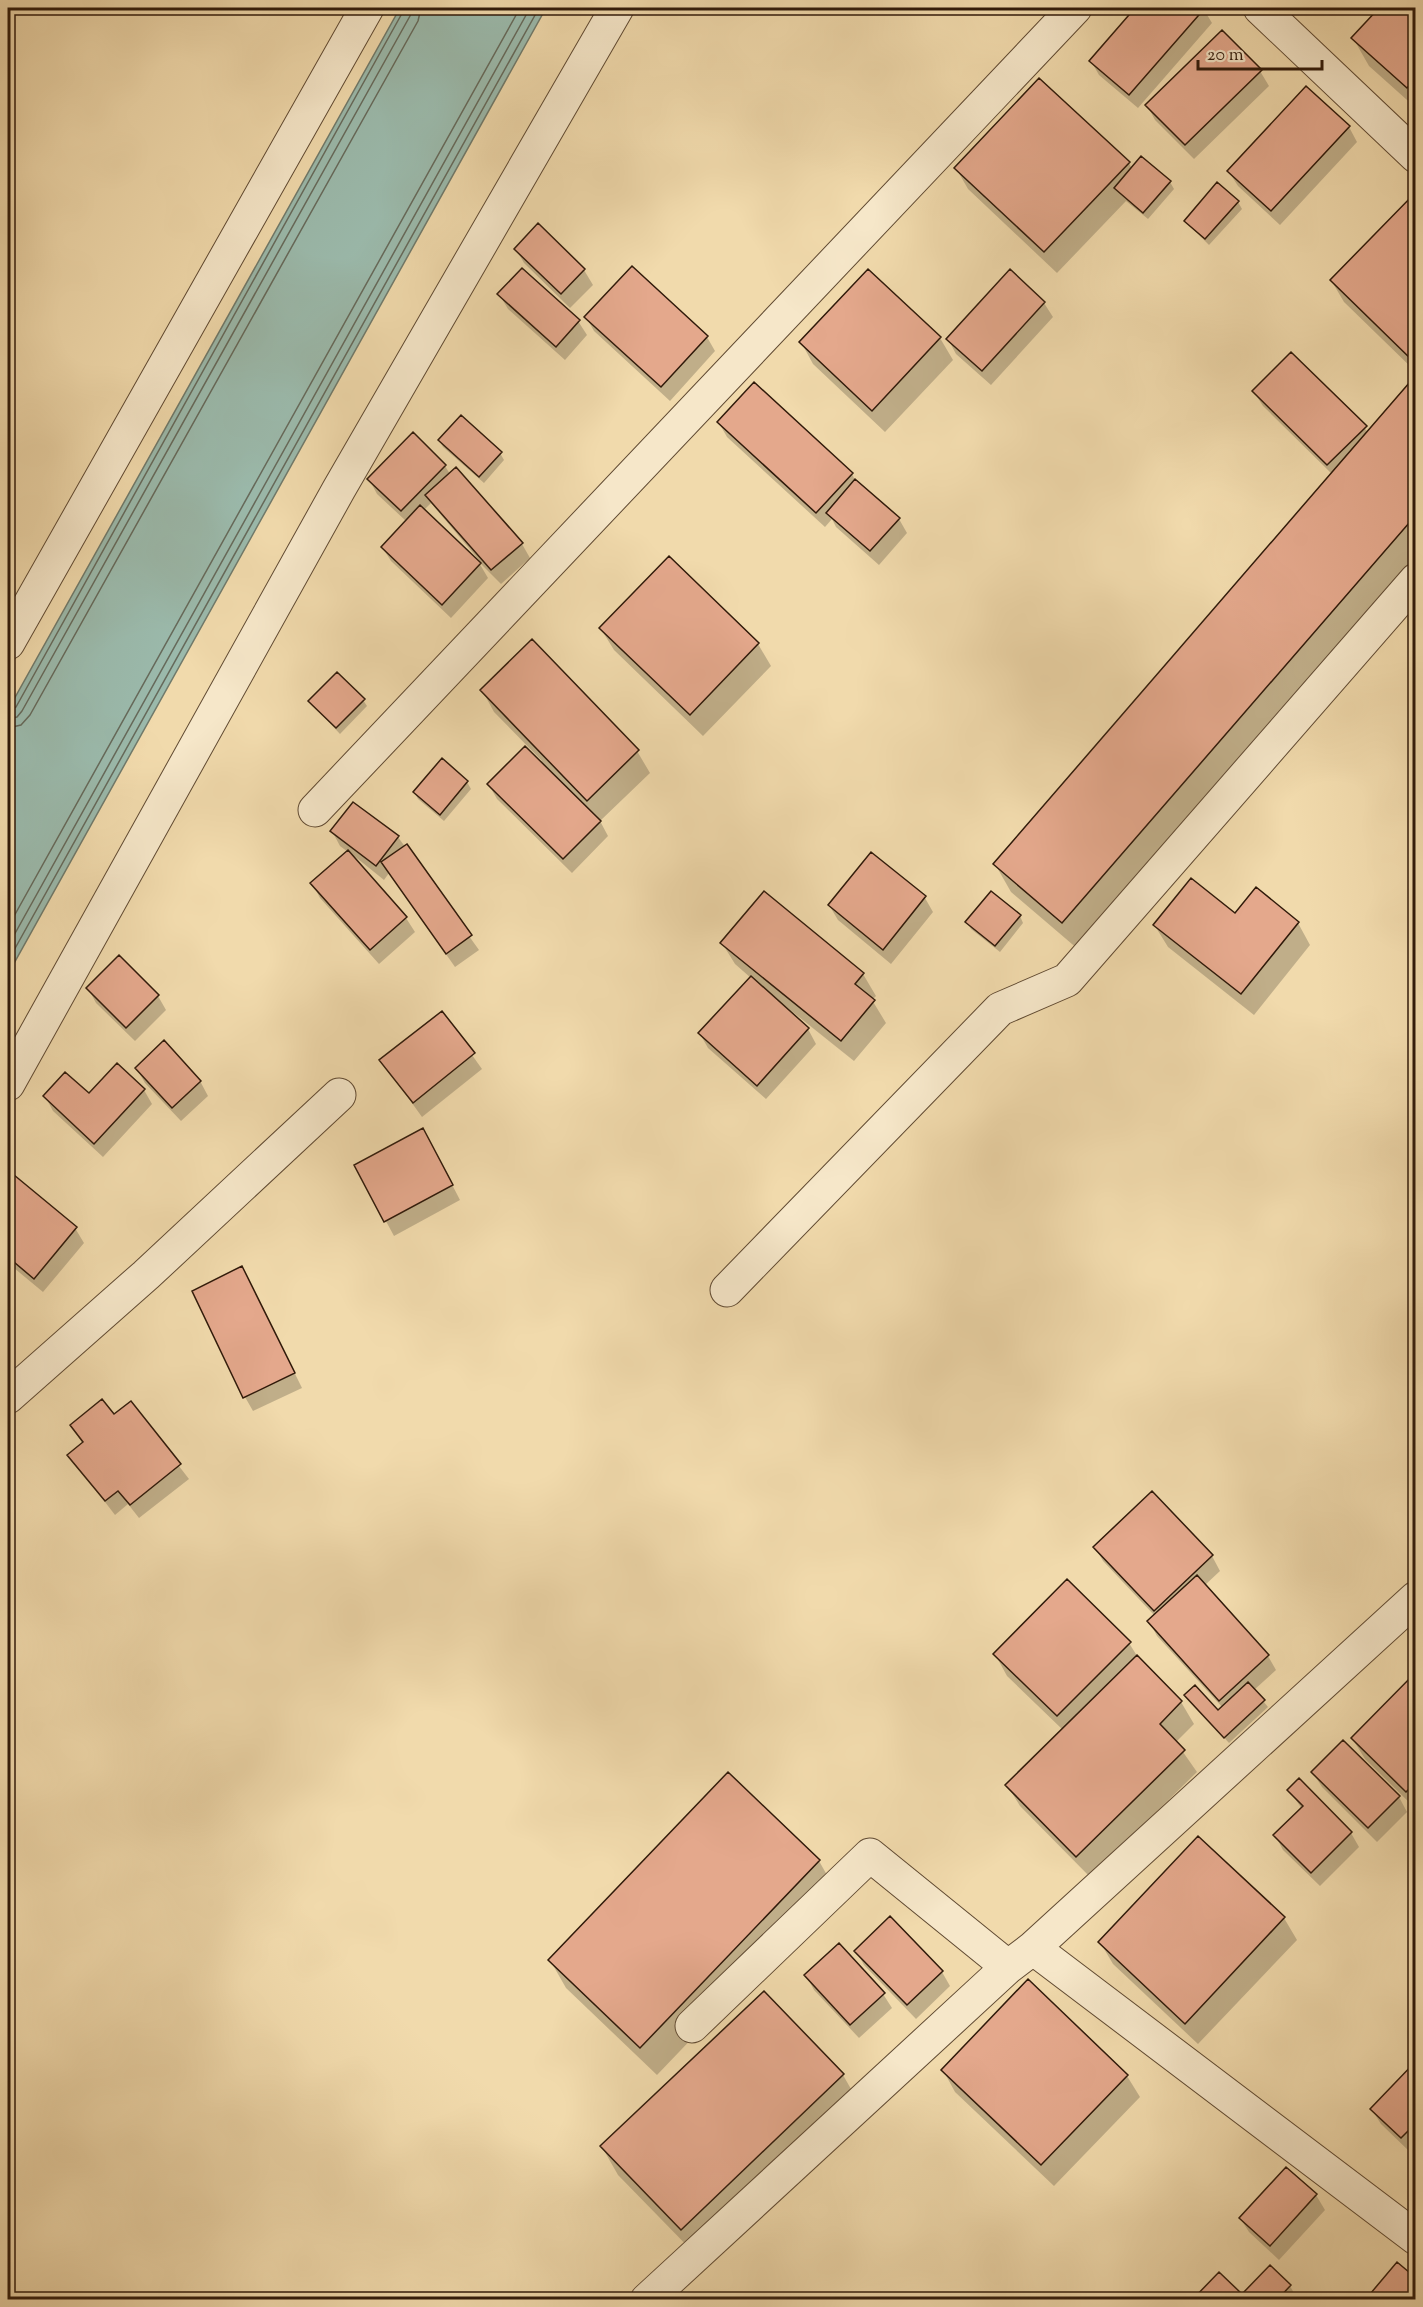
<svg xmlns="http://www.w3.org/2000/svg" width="1423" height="2307" font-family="'Sorts Mill Goudy',serif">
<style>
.water{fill:#9bbaac;stroke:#707a6b;stroke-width:1.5}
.shadow{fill:#0003;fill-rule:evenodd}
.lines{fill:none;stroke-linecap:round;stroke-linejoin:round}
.shore{stroke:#666a5b;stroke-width:1.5}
.building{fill:#e4a88c;stroke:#301a0a;stroke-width:1.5}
.minor-casing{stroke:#604a32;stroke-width:35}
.tertiary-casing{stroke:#604a32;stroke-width:35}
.minor{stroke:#f6e7c9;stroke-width:33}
.tertiary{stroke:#f6e7c9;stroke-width:33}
</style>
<rect width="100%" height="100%" fill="#f1daac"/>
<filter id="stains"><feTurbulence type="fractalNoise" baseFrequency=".00333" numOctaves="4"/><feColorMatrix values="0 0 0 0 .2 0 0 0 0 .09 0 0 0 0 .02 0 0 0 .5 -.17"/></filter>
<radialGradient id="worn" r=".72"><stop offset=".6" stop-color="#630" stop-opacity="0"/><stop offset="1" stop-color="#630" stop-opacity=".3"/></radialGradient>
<path class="water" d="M400 8H546L8 974V710Z"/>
<path class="shadow" d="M1137 8H1203L1212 23 1138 108 1099 75 1091 61Z
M1381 8H1416V108L1369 66 1353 38Z
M1260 71 1269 86 1194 159 1155 120 1147 105Z
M1349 127 1357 142 1280 225 1238 186 1229 172Z
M1129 163 1132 169 1170 182 1174 189 1148 219 1126 201 1057 273 968 189 956 168Z
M1416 197V372L1344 302 1331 280Z
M1238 202 1242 209 1209 245 1185 221Z
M538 226 584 270 593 285 570 308 524 263 516 249Z
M869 271 940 338 953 360 885 432 813 364 801 342Z
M499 294 578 321 587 335 565 360 508 309Z
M1044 303 1053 317 991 385 956 354 948 339Z
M586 317 707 337 715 351 670 401 594 331Z
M1291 354 1368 432 1416 377V561L1079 950 1011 892 995 864 1332 474 1263 406 1254 392Z
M719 423 852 474 856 482 899 519 907 533 879 565 836 527 832 519 825 527 727 437Z
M439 440 500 453 504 460 484 483 443 447Z
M445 466 450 474 522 544 530 558 501 584 478 561 488 578 451 618 391 561 382 547 406 521 377 494 369 479ZM431 503 479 560 478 561 424 510Z
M669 558 758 644 771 666 703 736 614 650 601 629Z
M482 690 637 751 650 773 600 821 608 836 572 873 497 799 489 785 542 761 494 712Z
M363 700 367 706 340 734 310 702Z
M467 782 471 789 444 821 418 799 414 792Z
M332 831 398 837 479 950 455 967 389 873 384 880 353 855 406 918 415 932 379 964 320 898 312 883 348 852 340 846Z
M871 854 925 898 933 912 891 964 838 920 829 905Z
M764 893 863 974 876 996 872 1000 886 1023 854 1061 784 1005 783 1007 808 1029 816 1044 766 1099 708 1048 700 1034 751 978 735 964 722 943Z
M1235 915 1298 923 1310 945 1254 1015 1168 947 1155 926Z
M1020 916 1023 923 1000 952 971 929 967 922Z
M88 988 158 996 166 1010 135 1041 96 1003Z
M442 1013 482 1069 422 1117 381 1060Z
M137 1069 200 1081 208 1096 181 1121 145 1083Z
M144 1090 152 1104 103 1157 53 1111 45 1096Z
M431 1144 460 1200 394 1236 356 1166Z
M8 1172 75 1228 84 1243 43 1292 8 1263Z
M250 1283 302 1388 253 1411 245 1397Z
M130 1403 189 1479 139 1518 128 1504 115 1515 69 1455 83 1444 71 1426 114 1416Z
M1152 1493 1212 1556 1220 1571 1204 1586 1268 1656 1276 1670 1254 1690 1268 1707 1229 1743 1186 1695 1218 1712 1223 1708 1157 1636 1149 1621 1155 1616 1103 1561 1095 1547Z
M1129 1643 1139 1659 1181 1702 1194 1724 1176 1742 1197 1772 1090 1877 1020 1806 1007 1785 1063 1730 1007 1676 995 1654Z
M1416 1674V1809L1365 1759 1352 1738Z
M1313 1773 1399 1797 1407 1812 1377 1842 1322 1787Z
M1289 1790 1351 1833 1359 1847 1320 1886 1283 1850 1275 1835 1302 1809Z
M1198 1838 1284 1918 1297 1940 1198 2044 1113 1964 1100 1942Z
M819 1861 835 1889 657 2075 566 1988 550 1960Z
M856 1951 942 1972 950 1986 916 2019 864 1965Z
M806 1975 883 1994 892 2008 859 2038 814 1990Z
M1028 1981 1127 2076 1140 2097 1054 2186 955 2092 943 2070Z
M1416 2063V2146L1410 2152 1381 2124 1372 2110Z
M843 2075 859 2103 698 2257 618 2175 602 2147Z
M1286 2169 1316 2195 1325 2210 1279 2260 1249 2232 1240 2218Z
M1290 2286 1298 2300H1194L1242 2296Z"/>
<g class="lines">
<path class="shore" d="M8 711 16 707 405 8
M8 719 17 717 22 711 410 16 412 8
M8 728 21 725 30 715 418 21 421 8
M8 927 520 8
M8 946 530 8
M8 961 539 8"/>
</g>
<path class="building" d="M1135 8H1205L1129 95 1089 61Z
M1379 8H1416V78L1407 88 1351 38Z
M1222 30 1262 70 1185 145 1145 105Z
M1039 78 1130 162 1044 252 954 168Z
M1306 86 1350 126 1271 211 1227 171Z
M1141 156 1171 181 1143 213 1114 188Z
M1217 182 1239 201 1205 239 1184 221Z
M1415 193 1416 194 1415 363 1330 280Z
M538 223 585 269 561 294 514 249Z
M632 266 708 336 661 387 584 317Z
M522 268 580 320 556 347 497 294Z
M868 269 941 337 872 411 799 342Z
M1010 269 1045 302 982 371 946 339Z
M1291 352 1367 426 1327 465 1252 391Z
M1416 375V515L1062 923 993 864Z
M754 382 853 473 816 513 717 422Z
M461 415 502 452 479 477 438 440Z
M413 432 446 465 401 511 367 479Z
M456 467 523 543 491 570 425 495Z
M855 479 900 518 870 551 826 513Z
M420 505 481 563 442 605 381 547Z
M669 556 759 643 690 715 599 628Z
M532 639 639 750 587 801 480 690Z
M337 672 365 699 336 728 308 701Z
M525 746 601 821 563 859 487 784Z
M442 758 468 781 440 815 413 792Z
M353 802 399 836 376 866 330 831Z
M407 844 472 935 446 954 381 862Z
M348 850 407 917 370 950 310 883Z
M871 852 926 896 883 950 828 905Z
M1191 878 1235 913 1256 887 1299 922 1241 994 1153 925Z
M764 891 864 973 855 984 875 1000 841 1041 720 943Z
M991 891 1021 915 995 946 965 922Z
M119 955 159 995 126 1028 86 988Z
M751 976 809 1028 757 1086 698 1033Z
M442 1011 475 1053 413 1103 379 1060Z
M164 1040 201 1081 172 1108 135 1068Z
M117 1063 145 1089 94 1144 43 1096 65 1072 89 1093Z
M423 1128 453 1185 384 1222 354 1165Z
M8 1170 77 1227 34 1279 8 1257Z
M242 1266 295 1373 243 1398 192 1291Z
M102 1399 114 1414 131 1401 181 1464 130 1505 118 1491 105 1501 67 1455 83 1442 70 1425Z
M1152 1491 1213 1555 1154 1611 1093 1547Z
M1197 1575 1269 1655 1219 1701 1147 1621Z
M1067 1579 1131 1642 1057 1716 993 1654Z
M1137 1655 1182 1701 1160 1724 1185 1750 1076 1857 1005 1785Z
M1416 1672V1782L1406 1792 1351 1738Z
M1248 1682 1265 1700 1224 1738 1184 1695 1195 1685 1218 1710Z
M1343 1740 1400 1796 1368 1828 1311 1772Z
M728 1772 820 1860 640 2048 548 1960Z
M1299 1778 1352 1832 1311 1873 1273 1835 1303 1806 1287 1790Z
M1198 1836 1285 1917 1185 2024 1098 1942Z
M890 1916 943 1971 907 2005 854 1951Z
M839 1943 885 1993 850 2025 804 1975Z
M1028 1979 1128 2075 1041 2165 941 2070Z
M764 1991 844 2074 681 2230 600 2146Z
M1416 2061V2123L1401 2138 1370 2109Z
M1286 2167 1317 2194 1270 2246 1239 2218Z
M1397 2262 1416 2278V2300H1365Z
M1270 2265 1291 2285 1277 2300H1192L1219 2272 1242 2294Z"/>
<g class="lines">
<g class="minor-casing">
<path id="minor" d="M8 643 367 8
M315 810 1075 8
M8 1084 339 489 617 8
M727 1290 1000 1009 1067 980 1416 580
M8 1397 146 1275 339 1095
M1033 1948 1416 2238
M692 2026 870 1855 1008 1967
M647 2300 1008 1967 1033 1948 1416 1598"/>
</g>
<g class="tertiary-casing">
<path id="tertiary" d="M1260 8 1416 156"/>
</g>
<use href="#minor" class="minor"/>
<use href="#tertiary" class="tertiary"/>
</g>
<rect width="1423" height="2307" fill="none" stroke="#f1daac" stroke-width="30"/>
<rect x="9" y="9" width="1405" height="2289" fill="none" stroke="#301a0a" stroke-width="3"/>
<rect x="15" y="15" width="1393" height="2277" fill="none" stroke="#301a0a" stroke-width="1.5"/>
<path d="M1198 60v9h124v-9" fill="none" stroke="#301a0a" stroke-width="3"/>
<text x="1207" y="60" font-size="18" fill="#301a0a" stroke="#f6e7c9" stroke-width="4.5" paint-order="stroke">20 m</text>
<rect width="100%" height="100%" filter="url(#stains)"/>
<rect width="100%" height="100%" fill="url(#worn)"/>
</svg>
